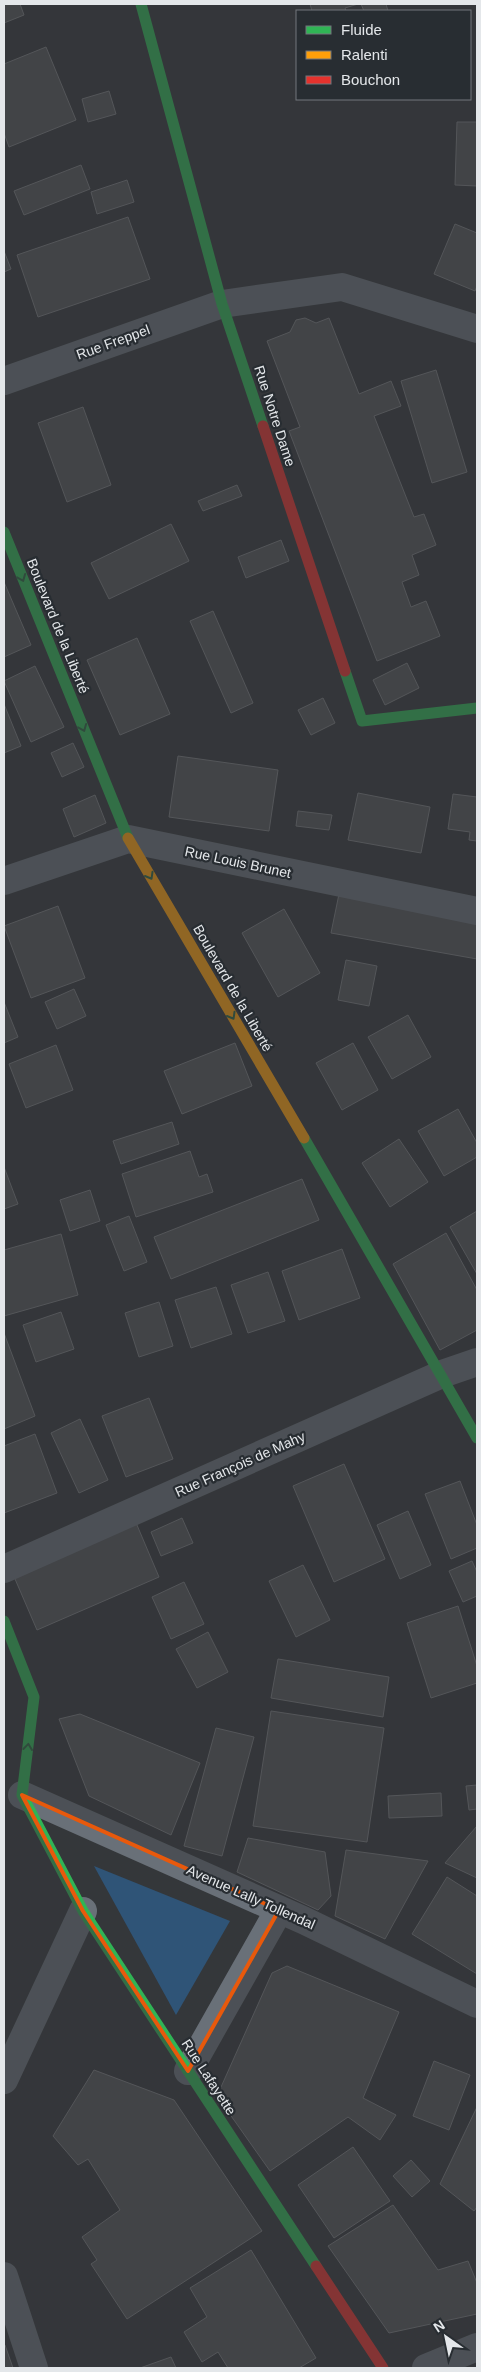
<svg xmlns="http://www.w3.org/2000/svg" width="481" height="2372" font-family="Helvetica,sans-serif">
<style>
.green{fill:#2f5477}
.building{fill:#525457;stroke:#797b7e}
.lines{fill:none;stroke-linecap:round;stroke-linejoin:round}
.street{stroke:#697078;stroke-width:28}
.fast{stroke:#30b455;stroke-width:11}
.slow{stroke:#ff9f0a;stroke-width:11}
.jam{stroke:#e5322d;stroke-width:11}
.oneway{stroke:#2b6340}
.marked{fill:none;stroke:#e8590c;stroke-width:4;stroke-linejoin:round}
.labels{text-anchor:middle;stroke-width:4.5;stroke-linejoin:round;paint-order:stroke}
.street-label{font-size:14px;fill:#e4e7ea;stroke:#282d32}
</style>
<rect width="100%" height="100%" fill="#34373a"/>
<path class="green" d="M94 1866 230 1921 176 2015Z"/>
<path class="building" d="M4 4H20L24 15 4 23Z
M310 4H358L345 8 346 11H312Z
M361 4H386L388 11H364Z
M46 47 76 120 9 147 4 133V64Z
M109 91 116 114 88 122 82 99Z
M457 122H477V186L455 185Z
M81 165 90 189 24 215 14 191Z
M127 180 134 202 97 214 91 192Z
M128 217 150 279 38 317 17 255Z
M455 224 477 233V286L475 291 434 274Z
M4 251 11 269 4 272Z
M305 318 316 323 329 318 359 394 391 381 401 406 374 416 414 517 424 514 436 545 412 555 419 575 402 582 411 607 426 601 440 636 377 661 289 431 300 427 267 341 290 332 296 320Z
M436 370 467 472 432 483 401 381Z
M83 407 111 485 67 502 38 423Z
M237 485 242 496 203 511 198 501Z
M171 524 189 561 109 599 91 563Z
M281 540 289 561 246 578 238 557Z
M4 582 31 645 4 657Z
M213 611 253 703 231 713 190 621Z
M137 638 170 714 120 735 87 660Z
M407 663 419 688 385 705 373 680Z
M35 666 64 727 31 742 4 681Z
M323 698 335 723 311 735 298 710Z
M4 704 21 746 4 753Z
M73 743 84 767 62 777 51 753Z
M178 756 278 770 269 831 169 817Z
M358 793 430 807 421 853 348 840Z
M453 794 477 797V841L469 840 470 832 448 829Z
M95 795 106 823 74 837 63 809Z
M298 811 332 815 329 830 296 826Z
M339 894 477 918V959L331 933Z
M58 906 85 978 31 998 4 926Z
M284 909 320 973 278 997 242 933Z
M346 960 377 966 369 1006 338 1000Z
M74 989 86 1016 57 1029 45 1002Z
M4 1002 18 1037 4 1043Z
M408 1015 431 1057 392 1079 368 1037Z
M235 1043 252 1086 182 1114 164 1071Z
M353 1043 378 1090 342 1110 316 1063Z
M56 1045 73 1090 26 1108 9 1064Z
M458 1109 477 1143V1157L444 1176 418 1131Z
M172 1122 179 1144 121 1164 113 1141Z
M399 1139 428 1182 390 1207 362 1163Z
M190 1151 199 1177 207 1174 213 1192 136 1217 122 1174Z
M4 1167 18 1204 4 1209Z
M302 1179 319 1220 171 1279 154 1237Z
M90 1190 100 1221 70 1231 60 1200Z
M477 1211V1274L450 1227Z
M129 1216 147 1262 124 1271 106 1225Z
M446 1233 477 1290V1330L440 1350 393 1264Z
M61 1234 78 1295 4 1316V1250Z
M342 1249 360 1298 299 1320 282 1271Z
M268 1272 285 1321 248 1333 231 1285Z
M216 1287 232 1334 191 1348 175 1300Z
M159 1302 173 1346 139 1357 125 1313Z
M61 1312 74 1349 36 1362 23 1325Z
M4 1333 35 1416 4 1429Z
M149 1398 173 1459 126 1477 102 1416Z
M80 1419 108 1480 79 1493 51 1433Z
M35 1434 57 1493 4 1513V1446Z
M344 1464 385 1559 334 1582 293 1486Z
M460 1481 477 1525V1548L451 1559 425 1494Z
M408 1511 431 1565 400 1579 377 1525Z
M134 1518 159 1577 37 1630 12 1572Z
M182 1518 193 1543 161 1556 151 1532Z
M472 1561 477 1572V1596L463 1602 449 1571Z
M303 1565 330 1620 296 1637 269 1581Z
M184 1582 204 1624 171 1639 152 1597Z
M458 1606 477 1666V1683L431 1698 407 1623Z
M208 1632 228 1672 197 1688 176 1649Z
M278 1659 389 1677 383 1717 271 1698Z
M271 1711 384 1728 367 1842 253 1826Z
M80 1714 200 1763 171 1835 89 1796 59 1719Z
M216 1728 254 1737 222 1856 184 1846Z
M477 1785V1809L469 1810 466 1786Z
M441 1793 442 1816 389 1818 388 1796Z
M477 1826V1878L445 1863Z
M248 1838 325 1852 331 1896 318 1910 237 1872Z
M346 1850 428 1861 385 1939 335 1916Z
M447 1877 477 1896V1974L412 1934Z
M287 1966 399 2012 363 2098 396 2115 380 2140 348 2117 270 2171 217 2096 272 1973Z
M434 2061 470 2075 449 2130 413 2116Z
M94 2070 174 2100 262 2231 127 2319 91 2264 97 2260 82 2237 120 2210 88 2159 78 2165 53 2136Z
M477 2107V2207L474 2211 440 2184Z
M353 2147 390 2201 334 2238 298 2185Z
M411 2160 430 2181 412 2197 393 2176Z
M393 2205 438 2270 468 2261 477 2283V2314L389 2333 328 2246Z
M251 2250 316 2358 299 2368H228L218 2352 202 2362 184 2332 207 2317 190 2288Z
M4 2345H5L13 2368H4Z
M171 2357 176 2368H140Z"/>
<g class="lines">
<path class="street" d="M4 381 222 304 342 287 477 329
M4 881 128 839 477 911
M4 1569 442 1374 477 1362
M22 1795 303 1920 477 2004
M188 2071 279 1910
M4 2080 83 1911
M4 2276 34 2368
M426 2368 477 2347"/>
<path class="fast" d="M141 4 222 304 263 426
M4 532 128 838
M345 671 362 721 477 708
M304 1138 477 1438
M4 1621 34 1697 22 1795
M22 1795 83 1911 316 2266"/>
<path class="slow" d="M128 838 304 1138"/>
<path class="jam" d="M263 426 345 671
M316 2266 383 2368"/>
</g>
<defs><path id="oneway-chevron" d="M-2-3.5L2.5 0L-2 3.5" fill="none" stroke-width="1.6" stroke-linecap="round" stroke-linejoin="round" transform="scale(1.25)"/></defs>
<g class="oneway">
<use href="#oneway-chevron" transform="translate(22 578) rotate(68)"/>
<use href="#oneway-chevron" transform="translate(83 728) rotate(68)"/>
<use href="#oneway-chevron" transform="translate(150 876) rotate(60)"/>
<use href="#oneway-chevron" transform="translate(232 1016) rotate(60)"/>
<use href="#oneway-chevron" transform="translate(28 1747) rotate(-83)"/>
</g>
<path d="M0 0H481V2372H0ZM22 1795 279 1910 188 2071 83 1911Z" fill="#34373a" fill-opacity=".55" fill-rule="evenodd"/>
<path class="marked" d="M22 1795 279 1910 188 2071 83 1911Z"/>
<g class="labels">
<g class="street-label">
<text transform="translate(113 342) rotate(-20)" y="5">Rue Freppel</text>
<text transform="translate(275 416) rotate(72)" y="5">Rue Notre Dame</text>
<text transform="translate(58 626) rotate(68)" y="5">Boulevard de la Liberté</text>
<text transform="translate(238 862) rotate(12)" y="5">Rue Louis Brunet</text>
<text transform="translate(233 988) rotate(60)" y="5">Boulevard de la Liberté</text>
<text transform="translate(240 1464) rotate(-24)" y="5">Rue François de Mahy</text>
<text transform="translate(251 1897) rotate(24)" y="5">Avenue Lally Tollendal</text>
<text transform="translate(209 2077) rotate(57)" y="5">Rue Lafayette</text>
</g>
</g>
<rect width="481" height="2372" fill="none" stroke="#e4e7ea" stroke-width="10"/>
<rect x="296" y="10" width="175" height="90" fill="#282d32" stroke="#73777c"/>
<rect x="306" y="26" width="25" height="8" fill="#30b455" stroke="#73777c"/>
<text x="341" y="35" font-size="15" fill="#e4e7ea">Fluide</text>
<rect x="306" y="51" width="25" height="8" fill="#ff9f0a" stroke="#73777c"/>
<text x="341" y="60" font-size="15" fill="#e4e7ea">Ralenti</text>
<rect x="306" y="76" width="25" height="8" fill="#e5322d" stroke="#73777c"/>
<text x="341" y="85" font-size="15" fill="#e4e7ea">Bouchon</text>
<g transform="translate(446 2337) rotate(327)" stroke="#282d32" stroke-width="4" paint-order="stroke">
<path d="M0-4L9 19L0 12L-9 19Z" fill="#e4e7ea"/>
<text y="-8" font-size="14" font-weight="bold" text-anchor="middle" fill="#e4e7ea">N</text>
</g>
</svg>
